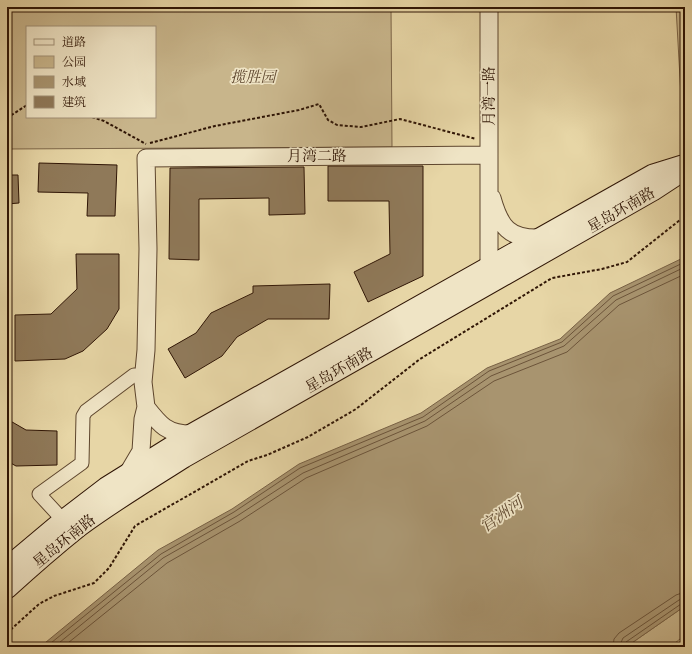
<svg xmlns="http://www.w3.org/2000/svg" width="692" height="654" font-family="'Sorts Mill Goudy','Noto Serif SC',serif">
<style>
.green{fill:#c8b58b;stroke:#7c6548;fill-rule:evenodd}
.water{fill:#a8946f;stroke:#786145}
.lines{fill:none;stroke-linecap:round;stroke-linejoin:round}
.shore{stroke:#6c543a;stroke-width:1}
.building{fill:#8f7959;stroke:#2f1505}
.minor-casing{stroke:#5d452d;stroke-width:15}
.tertiary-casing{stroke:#5d452d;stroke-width:19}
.secondary-casing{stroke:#2f1505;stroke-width:21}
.path{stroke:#2f1505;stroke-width:2;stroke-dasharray:3 2;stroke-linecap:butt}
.minor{stroke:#efe4c5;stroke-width:13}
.tertiary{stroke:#efe4c5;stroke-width:17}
.secondary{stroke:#efe4c5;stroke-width:19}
.labels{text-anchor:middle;stroke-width:3.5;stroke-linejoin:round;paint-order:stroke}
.park-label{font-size:15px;font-style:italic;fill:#5d452d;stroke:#efe4c5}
.street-label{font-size:15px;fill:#2f1505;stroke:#efe4c5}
.water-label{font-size:16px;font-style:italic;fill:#5f482f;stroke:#efe4c5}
</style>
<rect width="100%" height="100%" fill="#e7d6a6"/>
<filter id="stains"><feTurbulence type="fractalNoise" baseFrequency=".005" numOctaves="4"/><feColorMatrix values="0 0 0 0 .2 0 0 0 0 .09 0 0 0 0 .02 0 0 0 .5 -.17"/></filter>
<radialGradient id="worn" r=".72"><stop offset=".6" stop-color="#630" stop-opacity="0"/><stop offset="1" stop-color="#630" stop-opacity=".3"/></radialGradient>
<path class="green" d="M7 7H391L392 147 7 149ZM27 27H155V117H27Z
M676 7H685V148L684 149Z
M685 606V635L670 647H626Z"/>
<path class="water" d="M685 257V606L626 647H40L158 550 232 509 299 464 421 413 487 368 560 339 610 293Z"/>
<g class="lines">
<path class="shore" d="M46 647 161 554 234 512 300 468 423 417 489 371 562 342 613 296 685 262
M54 647 163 558 237 516 303 473 425 421 491 376 564 346 616 300 685 267
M63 647 167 563 240 521 306 478 427 426 494 381 567 352 619 305 685 274
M613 647 614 639 619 633 676 595 685 592
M619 647 623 638 679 600 685 598
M624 647 626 642 681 604 685 603"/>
</g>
<path class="building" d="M39 163 117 165 115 216H87L88 193 38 192Z
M328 166H423V276L368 302 354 272 390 254 389 201H328Z
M304 167 305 214 269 215V198L199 199V260L169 259 170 168Z
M7 175H18L19 203 7 204Z
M76 254H119V309L107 329 83 351 65 359 15 361V315L51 314 77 289Z
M330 284 329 319H268L237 337 222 356 185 378 168 349 196 333 211 313 253 293V286Z
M7 419 26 430 57 431V465L16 466 7 461Z"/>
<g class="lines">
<g class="minor-casing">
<path id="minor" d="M63 520 39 494 82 463 83 416 86 411 134 375 140 376 143 382"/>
</g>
<g class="tertiary-casing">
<path id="tertiary" d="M492 198C500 227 509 239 540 238
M489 267V7
M146 407C160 425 167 434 191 434
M128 473 141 451 143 419 146 407 143 382 146 350 148 249 146 158 489 155"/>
</g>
<g class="secondary-casing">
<path id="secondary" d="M7 567 63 520 106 487 191 434 653 174 682 165
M7 589C30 568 54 547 79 527 113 502 149 480 184 458L653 191 685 170"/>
</g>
<path class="path" d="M92 117 104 121 146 144
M7 118 27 105
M150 143 215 126 299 110 319 104 328 120 337 125 361 127 400 119 476 139
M7 633 39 604 54 596 94 583 109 568 135 526 248 461 267 455 308 437 356 409 420 359 552 278 602 269 627 262 685 216"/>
<use href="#minor" class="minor"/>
<use href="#tertiary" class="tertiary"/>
<use href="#secondary" class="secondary"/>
</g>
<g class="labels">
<g class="park-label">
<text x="253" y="82">揽胜园</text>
</g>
<g class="street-label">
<text transform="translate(489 96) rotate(-90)" y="5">月湾一路</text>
<text x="317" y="161">月湾二路</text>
<text transform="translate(621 210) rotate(-30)" y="5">星岛环南路</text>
<text transform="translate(339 370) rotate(-30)" y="5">星岛环南路</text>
<text transform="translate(64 541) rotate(-39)" y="5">星岛环南路</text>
</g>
<g class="water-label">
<text transform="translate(501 514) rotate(-35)" y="6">官洲河</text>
</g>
</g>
<rect width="692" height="654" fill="none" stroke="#e7d6a6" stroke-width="24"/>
<rect x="8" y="8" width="676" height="638" fill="none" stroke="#2f1505" stroke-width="2"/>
<rect x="12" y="12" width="668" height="630" fill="none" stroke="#2f1505"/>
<rect x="26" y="26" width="130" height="92" fill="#efe4c5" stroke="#a29178"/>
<rect x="34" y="39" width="20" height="6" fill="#efe4c5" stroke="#a29178"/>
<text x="62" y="46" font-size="12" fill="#2f1505">道路</text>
<rect x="34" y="56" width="20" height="12" fill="#c8b58b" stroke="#a29178"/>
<text x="62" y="66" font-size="12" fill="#2f1505">公园</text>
<rect x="34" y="76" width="20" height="12" fill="#a8946f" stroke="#a29178"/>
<text x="62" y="86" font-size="12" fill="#2f1505">水域</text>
<rect x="34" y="96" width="20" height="12" fill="#8f7959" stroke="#a29178"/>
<text x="62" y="106" font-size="12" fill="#2f1505">建筑</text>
<rect width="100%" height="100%" filter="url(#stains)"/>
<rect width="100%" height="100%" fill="url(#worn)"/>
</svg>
